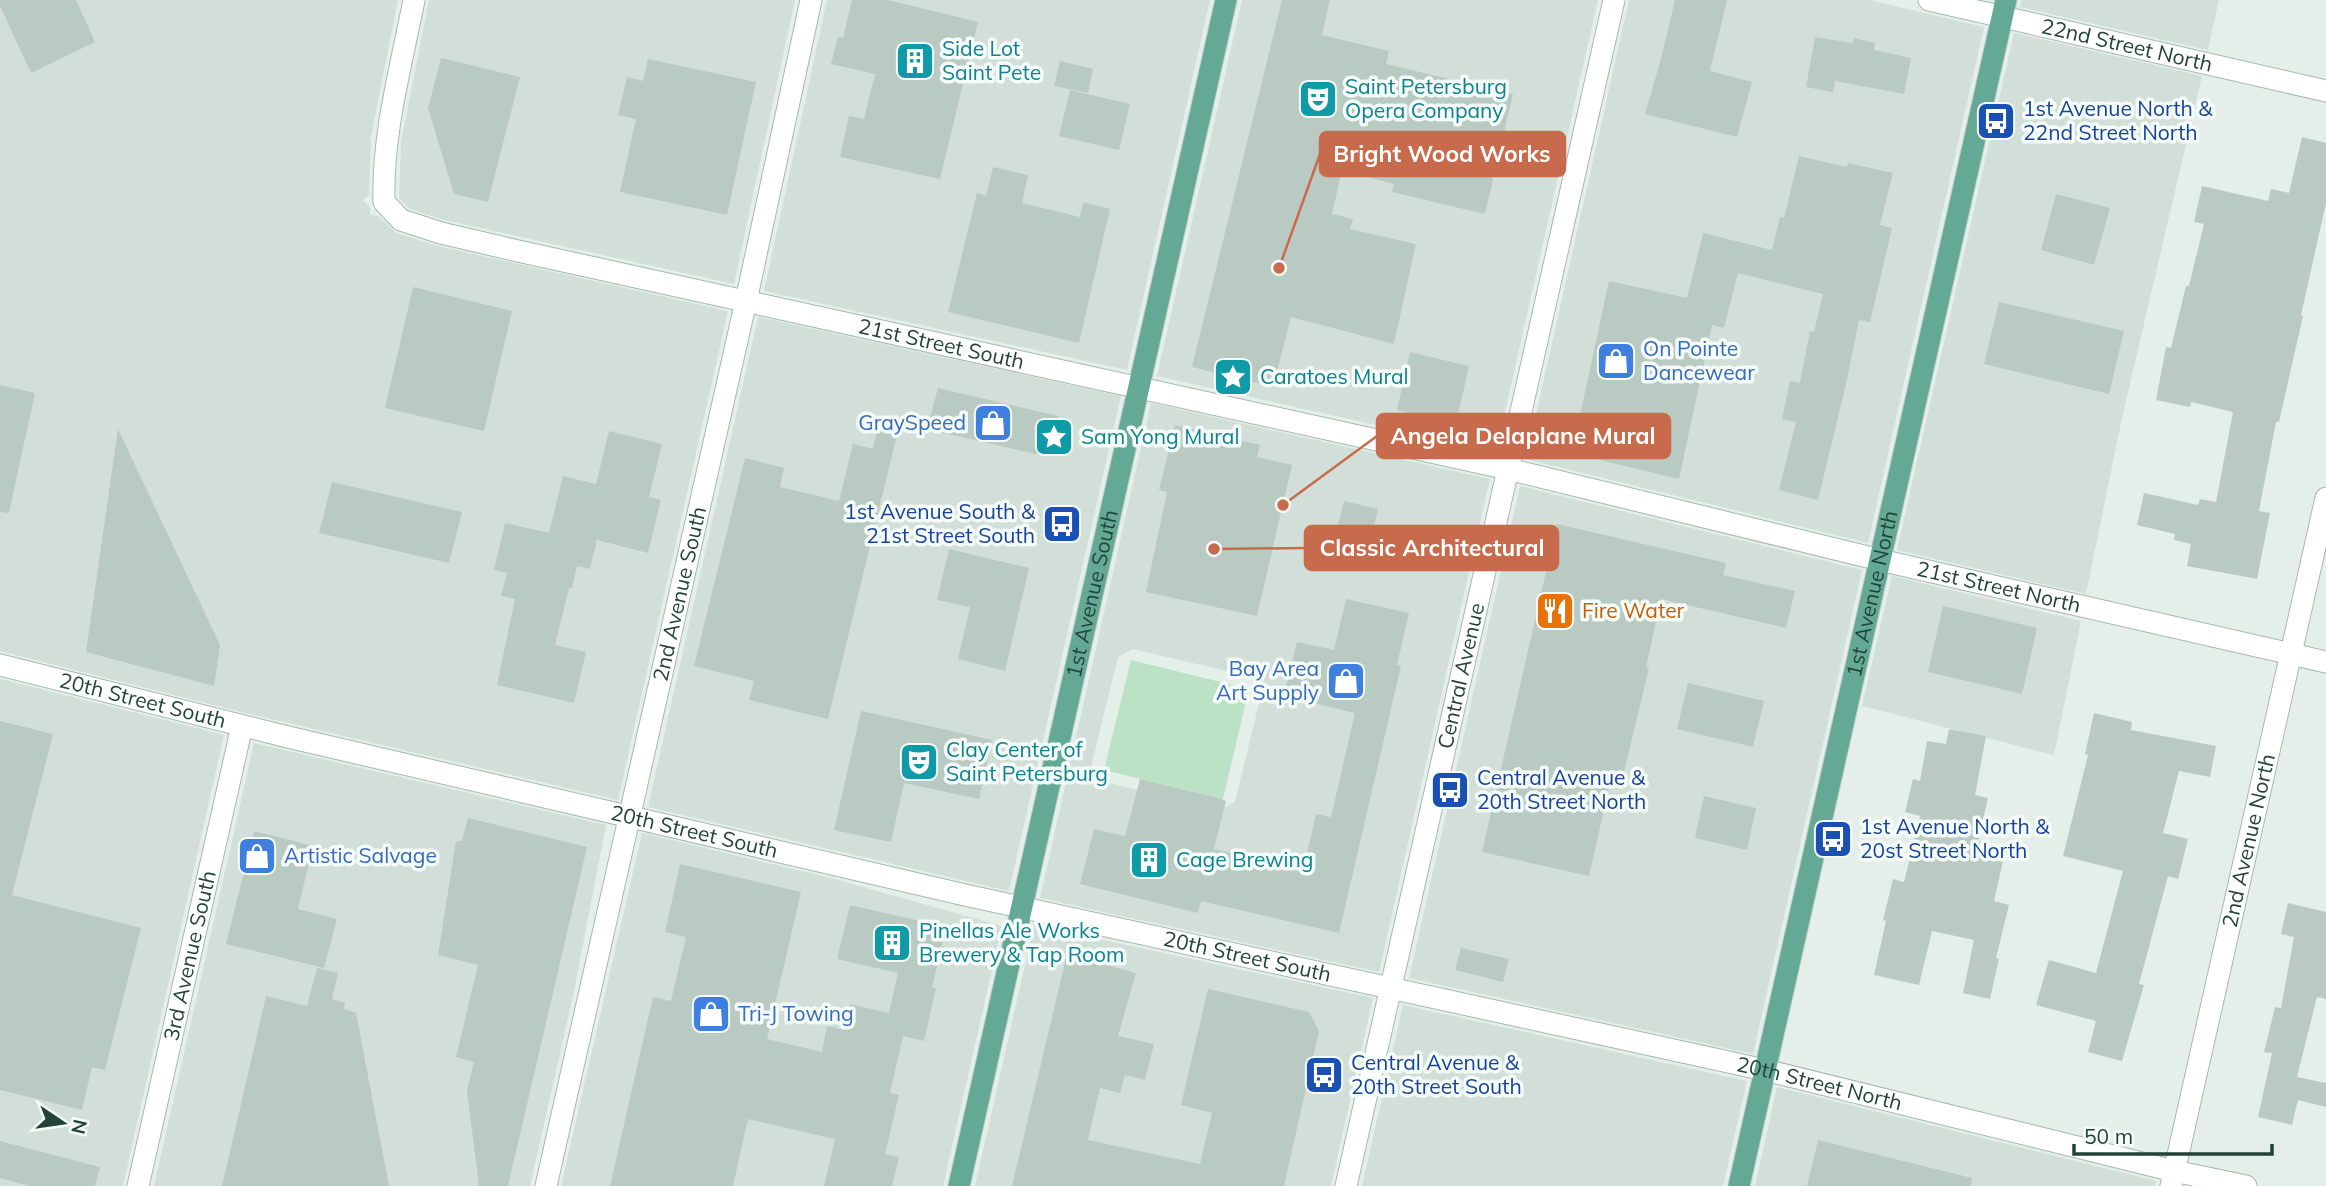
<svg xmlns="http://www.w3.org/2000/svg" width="2326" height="1186" font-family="Mulish,sans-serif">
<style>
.built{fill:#d2dfd9;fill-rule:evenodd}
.green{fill:#bbe2c5}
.building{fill:#b9cac3}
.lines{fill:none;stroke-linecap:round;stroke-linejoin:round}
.minor-casing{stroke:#a6b8b1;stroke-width:23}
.tertiary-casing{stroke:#a6b8b1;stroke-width:23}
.primary-casing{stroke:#c1cac8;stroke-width:23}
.minor{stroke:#fff;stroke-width:21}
.tertiary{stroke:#fff;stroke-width:21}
.primary{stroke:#64a995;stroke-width:21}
.labels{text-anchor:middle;stroke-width:7;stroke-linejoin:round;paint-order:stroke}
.street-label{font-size:21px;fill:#214339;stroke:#f5fbf8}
.culture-label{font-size:21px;fill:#0d838f;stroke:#f5fbf8;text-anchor:start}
.transit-label{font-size:21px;fill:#164399;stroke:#f5fbf8;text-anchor:start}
.shop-label{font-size:21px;fill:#366cbe;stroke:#f5fbf8;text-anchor:start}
.food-label{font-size:21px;fill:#c56008;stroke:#f5fbf8;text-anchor:start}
.leader{fill:none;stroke:#c86b4c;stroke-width:2.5}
.callout-dot{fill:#c86b4c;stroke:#f5fbf8;stroke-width:2.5}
.callout{fill:#c86b4c;stroke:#c86b4c;stroke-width:2.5}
.callout-label{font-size:23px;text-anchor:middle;font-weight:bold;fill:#fff}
</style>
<rect width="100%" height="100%" fill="#e4efea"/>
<path class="built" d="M0 0H398L371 137 369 195 363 200 370 207V215L378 216 396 233 438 246 728 311 618 800 245 713 0 651Z
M429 0H795L734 284 444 220 410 209 399 198 401 142Z
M827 0H1210L1127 370 764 291Z
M1242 0H1598L1496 452 1157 376Z
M1629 0H1869L1984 27 1868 543 1526 459Z
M2022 0H2219L2208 50 2020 7Z
M2014 33 2202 76 2122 418 2086 594 1897 550Z
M758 317 1121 396 1009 891 648 807Z
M1151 403 1490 479 1379 972 1040 898ZM1133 649 1252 677 1262 691 1235 802 1219 810 1101 781 1091 767 1118 657Z
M1520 486 1862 570 1753 1054 1409 978Z
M1892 576 2081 621 2054 755 1862 706Z
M0 679 224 735 123 1186H0Z
M254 743 606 825 573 996 530 1186H154Z
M642 833 831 878 1002 926 943 1186H561Z
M1034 925 1373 998 1331 1186H975Z
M1403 1005 1747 1081 1723 1186H1362Z
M1777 1087 2156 1181 2155 1186H1755Z"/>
<path class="green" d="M1131 660 1249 689 1223 799 1104 770Z"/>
<path class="building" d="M0 0H76L95 42 31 73 0 6Z
M852 0H888L978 22 940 179 840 157 849 116 864 119 875 74 831 64 838 37 843 38Z
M1282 0H1330L1322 35 1389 51 1386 64 1513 94 1485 214 1392 192 1394 184 1342 170 1332 214 1353 219 1350 229 1416 244 1394 344 1291 317 1273 387 1192 367Z
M1675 0H1727L1710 71 1752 82 1737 137 1645 114 1661 59Z
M1815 37 1853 43 1854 38 1875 43 1874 50 1911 58 1904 94 1835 81 1833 92 1806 87Z
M441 58 520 77 488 202 454 194 428 108Z
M648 59 756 82 727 215 620 192 636 119 618 115 627 77 643 81Z
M1060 61 1093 69 1088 93 1054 86Z
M1070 90 1130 104 1119 150 1059 136Z
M2302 137 2326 143V203L2301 315 2303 316 2279 422H2276L2259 511 2270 513 2257 579 2187 566 2191 544 2174 540 2175 534 2137 525 2144 493 2198 505 2200 499 2216 502 2233 412 2191 402 2190 407 2156 400 2166 347 2171 348 2186 286H2189L2204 224 2194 222 2202 186 2268 201 2271 189 2289 193Z
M1799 156 1847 167 1848 163 1893 173 1880 225 1892 228 1870 322 1859 320 1846 384 1818 500 1779 490 1796 422 1782 419 1790 381 1800 383 1810 331 1814 332 1823 294 1738 273 1724 328 1712 325 1679 479 1579 455 1574 443 1609 281 1687 298 1703 233 1772 250 1780 217 1784 218Z
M993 167 1028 175 1022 203 1080 217 1083 202 1110 209 1079 343 948 312 977 193 986 196Z
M2056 194 2110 208 2094 265 2041 250Z
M413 287 512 311 484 431 385 408Z
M1999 302 2124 331 2109 394 1984 364Z
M1410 352 1469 366 1456 424 1397 410Z
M0 385 35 393 9 513 0 512Z
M938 388 1058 416 1049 457 927 429Z
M1175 425 1260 445 1257 457 1292 465 1257 616 1146 592 1167 492 1159 490Z
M118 429 220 645 214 686 86 652Z
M877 430 897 435 828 719 749 700 754 681 694 666 745 458 784 468 780 487 839 501 853 444 873 449Z
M609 431 662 444 649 497 661 500 648 553 597 540 590 569 577 566 572 588H569L555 645 586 652 574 703 497 685 515 599 501 596 507 573 494 570 505 523 549 533 563 476 596 484Z
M332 482 462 512 449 563 319 533Z
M1344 501 1378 509 1371 540 1336 533Z
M1557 524 1726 563 1723 575 1795 591 1786 628 1661 599 1646 667 1649 668 1624 772 1613 770 1589 876 1482 852Z
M949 549 1029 568 1005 671 958 659 970 607 937 600Z
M1346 599 1409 613 1397 665 1401 666 1339 933 1201 901 1198 913 1080 884 1094 829 1125 836 1140 779 1223 799 1222 800 1226 801 1214 849 1303 870 1316 814 1331 817 1355 713 1284 696 1297 642 1334 650Z
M1943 606 2037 628 2022 694 1928 672Z
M1688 683 1764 701 1753 747 1677 729Z
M861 711 992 740 979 799 904 783 891 842 834 830Z
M2094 713 2132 722 2131 730 2216 746 2210 777 2179 771 2163 833 2188 839 2178 879 2168 876 2139 984 2144 985 2122 1061 2088 1052 2096 1021 2036 1005 2049 960 2096 973 2123 871 2063 856 2088 755 2085 754Z
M0 721 53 734 12 895 141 928 105 1070 92 1067 82 1110 0 1090Z
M1949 729 1986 736 1975 795 1988 798 1978 841 2006 848 1994 901 2009 905 1996 958 1999 959 1990 999 1963 993 1974 940 1932 931 1919 985 1874 975 1886 921 1883 920 1893 879 1904 882 1920 816 1905 812 1913 779 1920 781 1927 741 1946 744Z
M1704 796 1756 808 1747 850 1695 838Z
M468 818 587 847 508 1186H479L467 1091 474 1062 456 1057 478 965 438 955 456 841H462Z
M254 831 313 846 298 909 337 919 324 968 226 944Z
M680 864 801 892 767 1039 822 1052 827 1026 844 1030 850 1004 889 1013 898 973 837 959 850 905 946 927 932 988H936L924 1041 903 1036 890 1093 899 1095 885 1154 899 1157 892 1186H824L835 1139 748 1119 733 1186H610L653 997 671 1001 686 937 665 932Z
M2288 903 2326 912V999L2317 997 2297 1077 2326 1083V1107L2298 1100 2292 1125 2258 1117 2272 1053 2264 1052 2275 1007 2281 1008 2294 937 2281 934Z
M1461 948 1509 959 1503 982 1455 970Z
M1067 954 1136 973 1118 1036 1154 1044 1145 1080 1125 1075 1120 1093 1100 1088 1088 1140 1200 1164 1212 1113 1181 1105 1208 989 1309 1012 1319 1031 1284 1186H1012Z
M317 968 338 973 332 999 345 1003 344 1009 356 1013 389 1186H222L266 996 307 1006Z
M1818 1140 1972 1178 1971 1186H1807Z
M0 1141 100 1167 95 1186H30L0 1178Z"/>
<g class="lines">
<g class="minor-casing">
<g id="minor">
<path id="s1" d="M414 0C401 67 382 134 384 202L401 220 441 233 518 251 1508 469 1880 560 2326 662"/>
<path id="s2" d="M138 1186 242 726"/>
<path id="s3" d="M546 1186 746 301 811 0"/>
<path id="s4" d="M2171 1186 2326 498"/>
</g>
</g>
<g class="tertiary-casing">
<g id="tertiary">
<path id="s5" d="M1929 0 2326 91"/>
<path id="s6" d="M0 665 288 737 965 895 1765 1070 2174 1171 2246 1186"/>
<path id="s7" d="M1346 1186 1614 0"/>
</g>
</g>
<g class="primary-casing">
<g id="primary">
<path id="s8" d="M959 1186 1226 0"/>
<path id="s9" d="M1739 1186 2006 0"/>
</g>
</g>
<use href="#minor" class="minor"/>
<use href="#tertiary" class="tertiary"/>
<use href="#primary" class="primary"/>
</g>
<defs>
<g id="building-square" transform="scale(2.0125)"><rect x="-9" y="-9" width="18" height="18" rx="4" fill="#0f9aa8" stroke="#f5fbf8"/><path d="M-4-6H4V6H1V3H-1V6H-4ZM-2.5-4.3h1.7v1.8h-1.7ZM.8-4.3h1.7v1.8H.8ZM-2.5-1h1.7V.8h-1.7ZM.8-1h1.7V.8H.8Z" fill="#fff"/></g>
<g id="theatre-square" transform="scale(2.0125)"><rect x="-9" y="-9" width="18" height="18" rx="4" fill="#0f9aa8" stroke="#f5fbf8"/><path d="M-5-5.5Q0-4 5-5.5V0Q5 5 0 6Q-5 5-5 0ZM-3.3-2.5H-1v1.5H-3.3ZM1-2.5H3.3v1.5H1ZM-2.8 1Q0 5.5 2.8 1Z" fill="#fff"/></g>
<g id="bus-square" transform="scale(2.0125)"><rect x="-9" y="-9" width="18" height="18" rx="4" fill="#1a4fb4" stroke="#f5fbf8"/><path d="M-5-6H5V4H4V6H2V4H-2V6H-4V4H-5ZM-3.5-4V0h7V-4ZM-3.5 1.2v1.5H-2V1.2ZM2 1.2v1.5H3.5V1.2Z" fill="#fff"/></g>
<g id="shop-square" transform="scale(2.0125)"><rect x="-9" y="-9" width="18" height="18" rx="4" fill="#3f7fe0" stroke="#f5fbf8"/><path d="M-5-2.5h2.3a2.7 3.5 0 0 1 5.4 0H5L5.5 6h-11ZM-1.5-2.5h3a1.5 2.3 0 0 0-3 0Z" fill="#fff"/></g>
<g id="sight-square" transform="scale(2.0125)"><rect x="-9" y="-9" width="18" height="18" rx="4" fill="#0f9aa8" stroke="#f5fbf8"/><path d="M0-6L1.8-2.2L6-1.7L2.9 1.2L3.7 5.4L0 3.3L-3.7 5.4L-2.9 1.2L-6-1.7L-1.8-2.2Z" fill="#fff"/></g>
<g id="restaurant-square" transform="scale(2.0125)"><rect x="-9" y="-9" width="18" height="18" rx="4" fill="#e8710a" stroke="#f5fbf8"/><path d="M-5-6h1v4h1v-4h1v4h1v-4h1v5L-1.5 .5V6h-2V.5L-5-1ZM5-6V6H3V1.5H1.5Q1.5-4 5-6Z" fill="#fff"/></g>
</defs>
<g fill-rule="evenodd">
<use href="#building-square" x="915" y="61"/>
<use href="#theatre-square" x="1318" y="99"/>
<use href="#bus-square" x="1996" y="121"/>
<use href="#shop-square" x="1616" y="361"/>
<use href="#sight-square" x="1233" y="377"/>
<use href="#shop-square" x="993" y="423"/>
<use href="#sight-square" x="1054" y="437"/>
<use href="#bus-square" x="1062" y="524"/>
<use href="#restaurant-square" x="1555" y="611"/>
<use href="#shop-square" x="1346" y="681"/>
<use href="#theatre-square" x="919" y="762"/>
<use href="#bus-square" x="1450" y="790"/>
<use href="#bus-square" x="1833" y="839"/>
<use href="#shop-square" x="257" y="856"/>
<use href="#building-square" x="1149" y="860"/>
<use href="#building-square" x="892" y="943"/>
<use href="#shop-square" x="711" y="1014"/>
<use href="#bus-square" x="1324" y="1075"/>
</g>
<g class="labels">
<g class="street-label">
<text dy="7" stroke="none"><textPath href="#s5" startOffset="203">22nd Street North</textPath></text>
<text dy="7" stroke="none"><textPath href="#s1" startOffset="784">21st Street South</textPath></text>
<text dy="7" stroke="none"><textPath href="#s1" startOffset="1869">21st Street North</textPath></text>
<text dy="7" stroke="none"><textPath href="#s3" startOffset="607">2nd Avenue South</textPath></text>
<text dy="7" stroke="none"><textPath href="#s8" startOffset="607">1st Avenue South</textPath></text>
<text dy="7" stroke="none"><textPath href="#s9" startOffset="607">1st Avenue North</textPath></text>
<text dy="7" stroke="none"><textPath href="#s7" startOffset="523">Central Avenue</textPath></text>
<text dy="7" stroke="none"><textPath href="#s6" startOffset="147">20th Street South</textPath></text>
<text dy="7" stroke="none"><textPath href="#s6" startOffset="714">20th Street South</textPath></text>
<text dy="7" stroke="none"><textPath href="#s4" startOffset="354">2nd Avenue North</textPath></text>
<text dy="7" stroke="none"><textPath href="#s2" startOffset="236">3rd Avenue South</textPath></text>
<text dy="7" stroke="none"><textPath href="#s6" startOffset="1281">20th Street South</textPath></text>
<text dy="7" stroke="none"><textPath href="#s6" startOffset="1867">20th Street North</textPath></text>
</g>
<g class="culture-label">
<text x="942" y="56">Side Lot<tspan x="942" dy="24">Saint Pete</tspan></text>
<text x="1345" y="94">Saint Petersburg<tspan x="1345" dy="24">Opera Company</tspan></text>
<text x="1260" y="384">Caratoes Mural</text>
<text x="1081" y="444">Sam Yong Mural</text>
<text x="946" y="757">Clay Center of<tspan x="946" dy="24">Saint Petersburg</tspan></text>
<text x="1176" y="867">Cage Brewing</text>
<text x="919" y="938">Pinellas Ale Works<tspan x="919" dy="24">Brewery &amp; Tap Room</tspan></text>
</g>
<g class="transit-label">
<text x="2023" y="116">1st Avenue North &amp;<tspan x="2023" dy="24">22nd Street North</tspan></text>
<text x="1035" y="519" text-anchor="end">1st Avenue South &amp;<tspan x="1035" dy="24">21st Street South</tspan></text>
<text x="1477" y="785">Central Avenue &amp;<tspan x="1477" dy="24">20th Street North</tspan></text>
<text x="1860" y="834">1st Avenue North &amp;<tspan x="1860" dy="24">20st Street North</tspan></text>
<text x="1351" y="1070">Central Avenue &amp;<tspan x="1351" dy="24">20th Street South</tspan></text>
</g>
<g class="shop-label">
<text x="1643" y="356">On Pointe<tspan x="1643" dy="24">Dancewear</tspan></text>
<text x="966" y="430" text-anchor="end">GraySpeed</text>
<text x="1319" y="676" text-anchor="end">Bay Area<tspan x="1319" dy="24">Art Supply</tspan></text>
<text x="284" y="863">Artistic Salvage</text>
<text x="738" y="1021">Tri-J Towing</text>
</g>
<g class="food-label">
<text x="1582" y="618">Fire Water</text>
</g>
</g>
<path class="leader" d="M1279 268L1320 154M1283 505L1377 436M1214 549L1305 548"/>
<g class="callout-dot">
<circle cx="1279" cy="268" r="7"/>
<circle cx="1283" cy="505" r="7"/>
<circle cx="1214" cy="549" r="7"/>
</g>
<g class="callout">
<rect x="1320" y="132" width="245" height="44" rx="7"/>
<rect x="1377" y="414" width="293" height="44" rx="7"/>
<rect x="1305" y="526" width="253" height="44" rx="7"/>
</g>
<g class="callout-label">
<text x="1442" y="162">Bright Wood Works</text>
<text x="1523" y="444">Angela Delaplane Mural</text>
<text x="1432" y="556">Classic Architectural</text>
</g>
<g transform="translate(63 1123) rotate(103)" stroke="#f5fbf8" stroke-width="5" paint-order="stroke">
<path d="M0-5L12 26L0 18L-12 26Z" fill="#214339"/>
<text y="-10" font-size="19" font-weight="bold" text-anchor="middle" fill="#214339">N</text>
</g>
<path d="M2074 1144v10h198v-10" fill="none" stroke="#214339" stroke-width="3.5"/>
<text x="2084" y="1144" font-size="21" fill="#214339" stroke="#f5fbf8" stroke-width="5" paint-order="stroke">50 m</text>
</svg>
